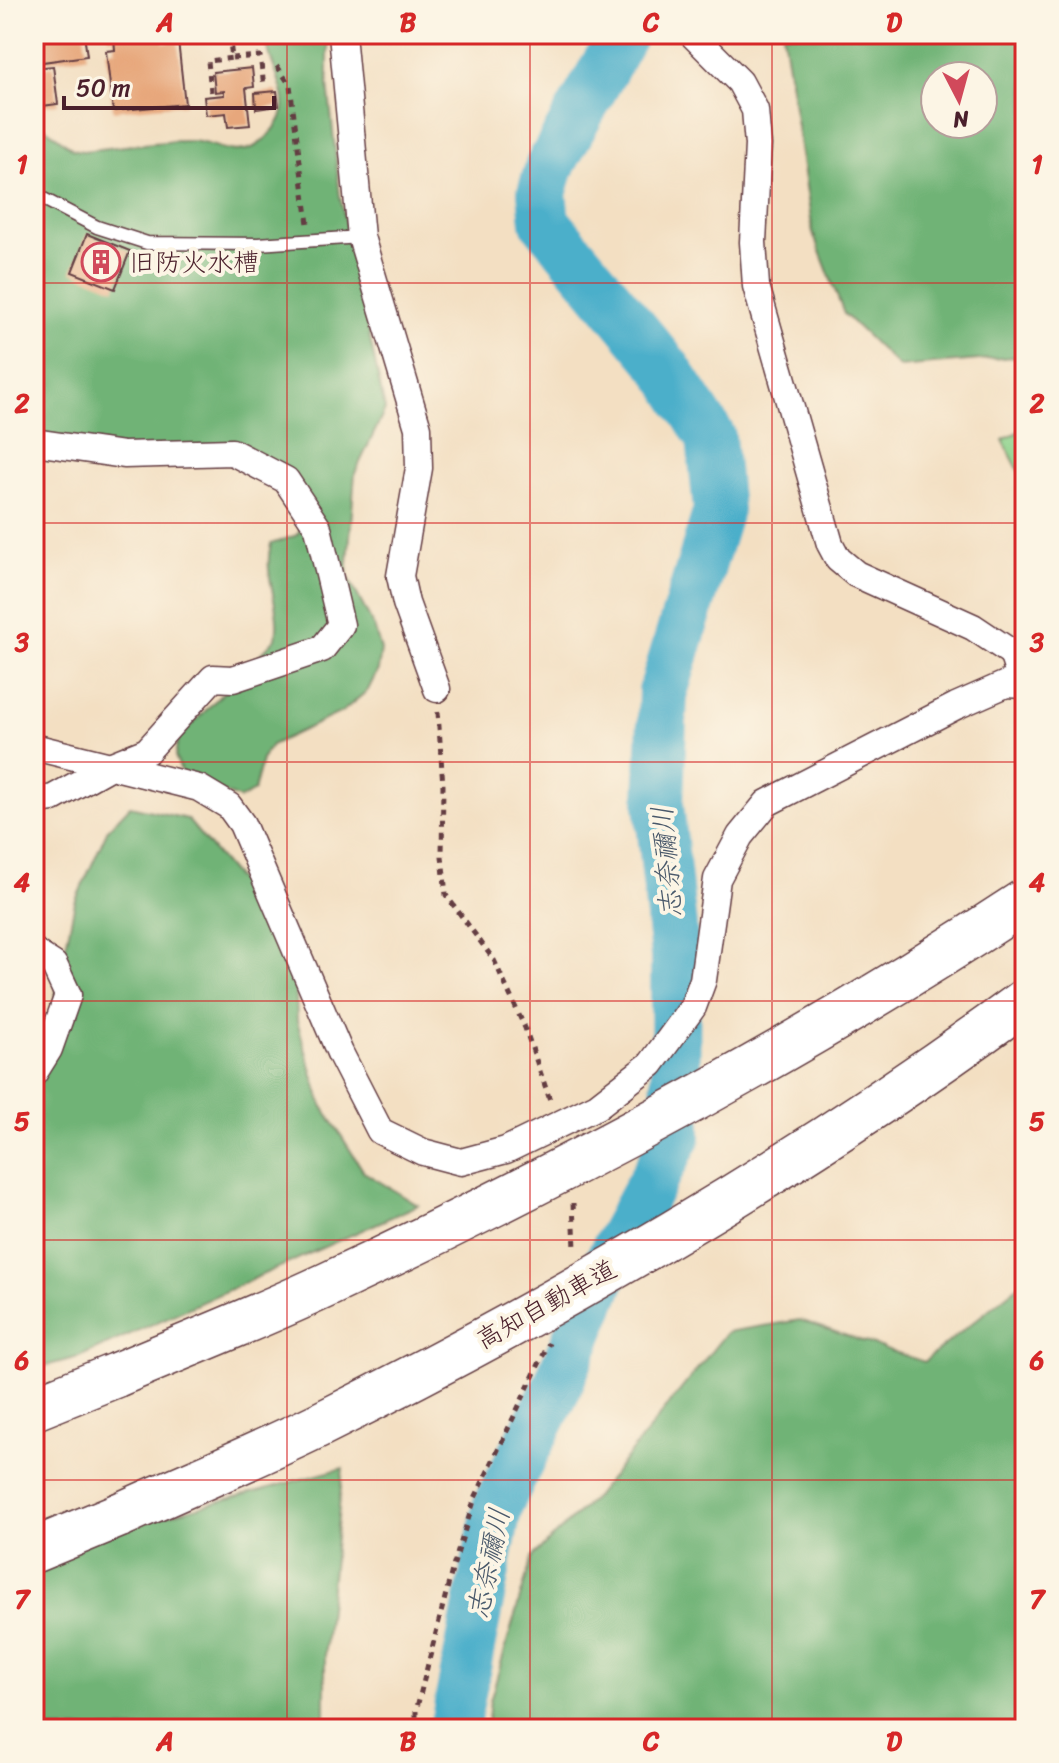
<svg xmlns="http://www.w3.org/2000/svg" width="1059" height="1763" font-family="Sriracha,'Klee One',sans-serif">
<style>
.green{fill:#8bd18a;stroke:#6a785a;stroke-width:2}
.forest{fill:#70b376;stroke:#5d6950;stroke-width:2;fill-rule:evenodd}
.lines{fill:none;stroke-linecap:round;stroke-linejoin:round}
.river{stroke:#4bafca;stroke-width:50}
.building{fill:#e7a77c}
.service-casing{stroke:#633c42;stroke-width:15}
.minor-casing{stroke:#633c42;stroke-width:29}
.motorway-casing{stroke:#633c42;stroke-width:47}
.path{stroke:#633c42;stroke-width:5;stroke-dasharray:6 6;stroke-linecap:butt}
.service{stroke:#fff;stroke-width:12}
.minor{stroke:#fff;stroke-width:26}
.motorway{stroke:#fff;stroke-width:44}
.motorway-bridge-casing{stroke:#633c42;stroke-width:47;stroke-linecap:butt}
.motorway-bridge{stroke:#fff;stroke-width:44}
.grid{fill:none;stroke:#d62828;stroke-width:2;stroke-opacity:0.55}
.labels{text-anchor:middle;stroke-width:8;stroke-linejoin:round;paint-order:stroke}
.poi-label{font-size:26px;fill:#4a1f2b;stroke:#fcf5e5;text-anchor:start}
.street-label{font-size:26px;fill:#4a1f2b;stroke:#fcf5e5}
.water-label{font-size:28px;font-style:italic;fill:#4a596b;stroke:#fcf5e5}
.neatline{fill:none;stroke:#d62828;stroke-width:3}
.grid-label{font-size:26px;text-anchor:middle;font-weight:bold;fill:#d62828}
</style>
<rect width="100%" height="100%" fill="#fcf5e5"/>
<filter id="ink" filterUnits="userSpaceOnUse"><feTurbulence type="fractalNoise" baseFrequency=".0125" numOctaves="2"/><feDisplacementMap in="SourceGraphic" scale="16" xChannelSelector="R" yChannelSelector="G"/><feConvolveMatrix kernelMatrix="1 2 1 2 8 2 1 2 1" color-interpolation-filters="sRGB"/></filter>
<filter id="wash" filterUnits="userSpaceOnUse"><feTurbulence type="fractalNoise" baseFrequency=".006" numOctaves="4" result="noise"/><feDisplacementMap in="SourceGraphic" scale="32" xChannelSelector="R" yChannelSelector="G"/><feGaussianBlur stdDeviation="1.8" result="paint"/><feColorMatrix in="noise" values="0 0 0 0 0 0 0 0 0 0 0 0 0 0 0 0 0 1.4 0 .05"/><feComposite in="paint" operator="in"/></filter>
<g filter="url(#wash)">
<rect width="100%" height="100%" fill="#f3dfc2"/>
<path class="green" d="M1025 428V483L1003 440Z"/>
<path class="forest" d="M233 34H328V84L340 197 385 410 355 473 347 575 374 627 381 650 378 670 368 690 342 712 271 745 263 756 254 791 240 799 183 776 175 757 178 739 276 638C282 605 262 577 271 544L297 535 303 523C290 486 258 469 221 462L34 455V119L73 149 82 151C118 148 156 140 192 141 212 142 231 157 252 148 265 142 279 126 283 112 288 90 271 68 268 47 256 39 244 43 233 34Z
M783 34H1025V356L899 367 844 314 813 233ZM935 76H983V124H935Z
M130 806 187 819 294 947 297 1021 322 1105 364 1172 418 1205 79 1357 34 1369V1097L75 902 108 829Z
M1025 1280V1729H487L490 1701 532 1557 595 1497 727 1332 800 1320 924 1362Z
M343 1468 325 1647V1729H34V1551Z"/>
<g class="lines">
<path class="river" d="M454 1729 498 1504 557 1387 605 1269 676 1137 675 955 659 804 663 692 718 510 711 437 666 368 545 222 542 193 550 166 623 34"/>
</g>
<g id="blocks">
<path class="building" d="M34 34H84L87 56 35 63Z
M109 34H163L164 43 178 41 185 104 113 111 106 51 115 50 114 37 109 38Z
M53 66 58 104 34 107V68Z
M252 68 254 87 246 88 250 125 228 127 226 113 206 115 204 97 224 95V91L215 92 213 72Z
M277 91 279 106 256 109 255 93Z
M87 234 130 251 115 289 72 272Z"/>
</g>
</g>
<g filter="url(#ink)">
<use href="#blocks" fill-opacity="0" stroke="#633c42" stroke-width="2"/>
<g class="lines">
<g class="service-casing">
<path id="service" d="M34 194 97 227 147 243 258 244 361 237"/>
</g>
<g class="minor-casing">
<path id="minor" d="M342 34 361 237 418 428 419 468 400 576 406 603 437 689
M692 34 740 82 755 110 758 145 753 242 756 286 830 544 838 559 856 574 973 627 1012 653 1022 684
M34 442 124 455 232 452 286 480 318 528 341 625 322 649 233 679 213 678 147 751 112 765 53 798 34 801
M34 747 199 788 229 806 242 824 340 1053 380 1131 423 1152 461 1162 506 1150 597 1106 651 1064 693 1007 703 980 717 879 740 836 767 803 956 706 1006 684 1025 685
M34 952 54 965 68 995 49 1049 34 1073"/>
</g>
<g class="motorway-casing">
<path id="motorway" d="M34 1408 116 1375
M35 1550 122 1514"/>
</g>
<path class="path" d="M232 58 260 56 264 86
M277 66 290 85 308 224
M211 92 208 61 232 58 229 34
M438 712 443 786 442 856 446 895 494 960 525 1028 551 1103
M573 1203 575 1249
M416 1729V1711L452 1570 475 1498 549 1343"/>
<use href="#service" class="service"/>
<use href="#minor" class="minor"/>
<use href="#motorway" class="motorway"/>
<g class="motorway-bridge-casing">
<path id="motorway-bridge" d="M116 1375C187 1345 259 1317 329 1284 568 1172 804 1047 1025 901
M122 1514C188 1484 256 1456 321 1424 566 1302 804 1163 1025 1001"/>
</g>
<use href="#motorway-bridge" class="motorway-bridge"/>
</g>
</g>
<path class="grid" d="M287 34V1729M530 34V1729M772 34V1729M34 283H1025M34 523H1025M34 762H1025M34 1001H1025M34 1240H1025M34 1480H1025"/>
<defs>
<g id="building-ring" transform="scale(2)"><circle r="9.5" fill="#fcf5e5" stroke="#d1495b" stroke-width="1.5"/><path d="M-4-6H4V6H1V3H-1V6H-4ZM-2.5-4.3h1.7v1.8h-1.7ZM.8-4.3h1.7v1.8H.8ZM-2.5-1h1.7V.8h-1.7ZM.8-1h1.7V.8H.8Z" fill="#d1495b"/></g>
</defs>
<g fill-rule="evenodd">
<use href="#building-ring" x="101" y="262"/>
</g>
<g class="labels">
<g class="poi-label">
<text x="129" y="271">旧防火水槽</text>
</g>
<g class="street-label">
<text transform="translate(546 1304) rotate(-29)" y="9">高知自動車道</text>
</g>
<g class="water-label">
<text transform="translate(666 862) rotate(-95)" y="10">志奈禰川</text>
<text transform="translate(488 1563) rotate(-78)" y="10">志奈禰川</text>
</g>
</g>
<rect width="1059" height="1763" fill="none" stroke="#fcf5e5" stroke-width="88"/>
<g transform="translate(959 100) rotate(174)"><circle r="38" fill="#fcf5e5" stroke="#b59f9b" stroke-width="2"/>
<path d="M0-6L14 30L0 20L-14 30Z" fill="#d1495b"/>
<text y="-12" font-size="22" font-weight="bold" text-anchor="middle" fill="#4a1f2b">N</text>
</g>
<path d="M64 96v12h210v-12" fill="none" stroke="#4a1f2b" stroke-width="4"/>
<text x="76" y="96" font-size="24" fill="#4a1f2b" stroke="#fcf5e5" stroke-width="6" paint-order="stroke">50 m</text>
<rect x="44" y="44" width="971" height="1675" class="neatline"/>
<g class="grid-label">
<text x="165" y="31">A</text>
<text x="408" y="31">B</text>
<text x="651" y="31">C</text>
<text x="894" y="31">D</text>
<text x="22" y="173">1</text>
<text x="1037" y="173">1</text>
<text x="22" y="412">2</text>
<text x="1037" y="412">2</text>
<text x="22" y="651">3</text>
<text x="1037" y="651">3</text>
<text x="22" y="891">4</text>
<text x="1037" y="891">4</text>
<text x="22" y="1130">5</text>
<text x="1037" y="1130">5</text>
<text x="22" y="1369">6</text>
<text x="1037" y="1369">6</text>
<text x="22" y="1608">7</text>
<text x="1037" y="1608">7</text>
<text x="165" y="1750">A</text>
<text x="408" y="1750">B</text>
<text x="651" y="1750">C</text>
<text x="894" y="1750">D</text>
</g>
</svg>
